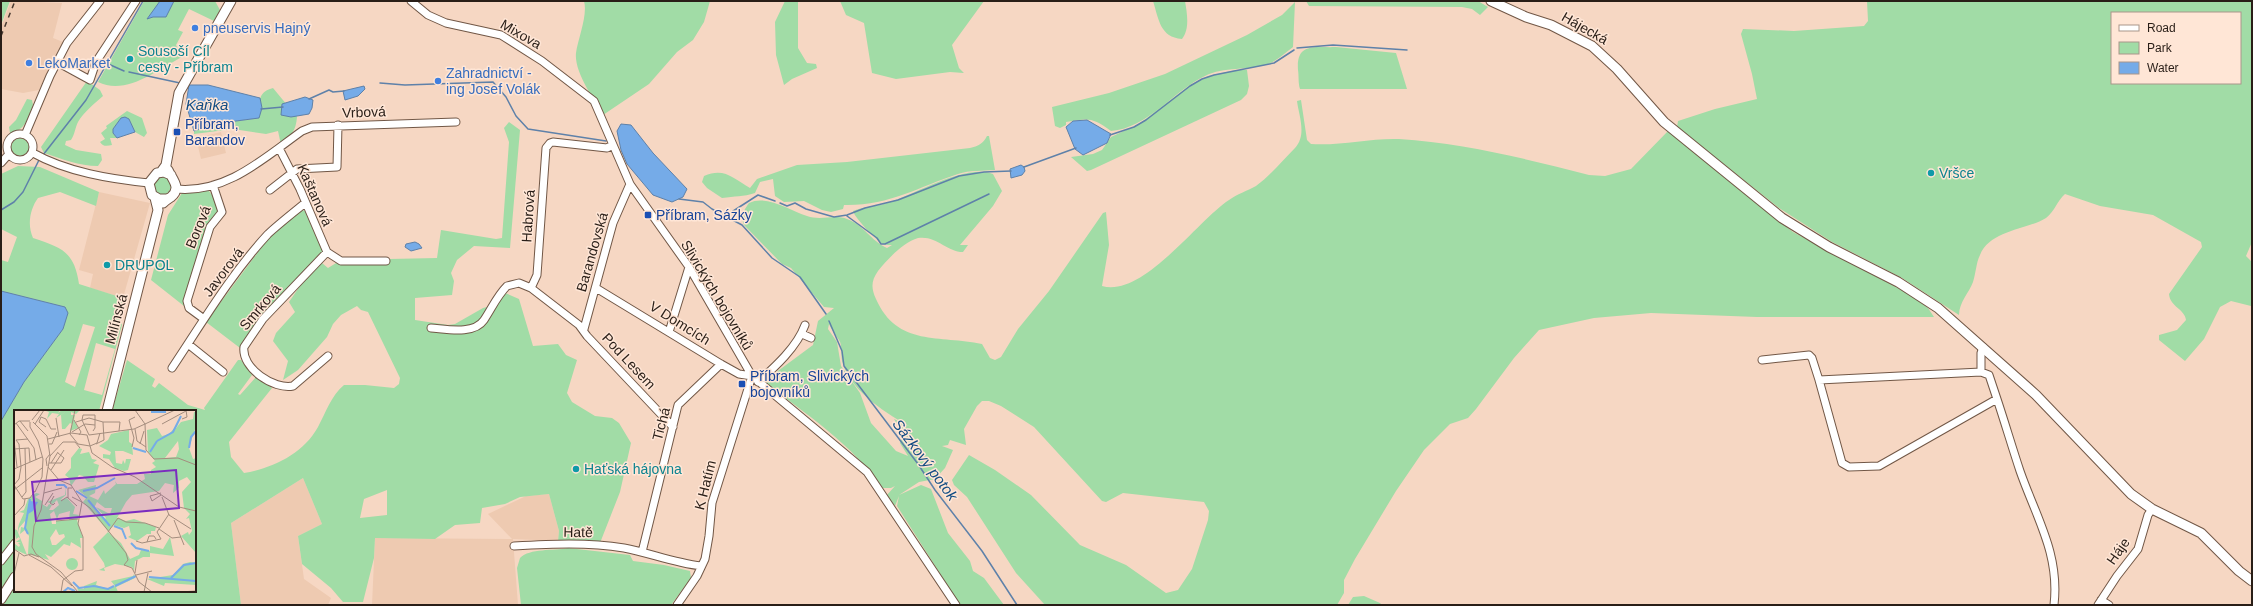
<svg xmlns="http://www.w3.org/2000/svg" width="2253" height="606" font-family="Helvetica,sans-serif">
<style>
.built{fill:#eecab1}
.green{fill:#a1dca6;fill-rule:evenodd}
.water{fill:#75abe8;stroke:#5e81a9}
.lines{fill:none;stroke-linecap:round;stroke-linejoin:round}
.stream{stroke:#5e81a9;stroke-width:1.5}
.minor-casing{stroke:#715746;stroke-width:9}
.major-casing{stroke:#715746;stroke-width:11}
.minor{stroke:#fff;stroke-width:7}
.major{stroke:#fff;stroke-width:9}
.rail{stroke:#483a31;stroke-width:1.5;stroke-dasharray:5 5;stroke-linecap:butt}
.shop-dot{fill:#3f7fe0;stroke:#ffe6d6;stroke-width:1.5}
.culture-dot{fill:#0f9aa8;stroke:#ffe6d6;stroke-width:1.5}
.transit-dot{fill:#1a4fb4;stroke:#ffe6d6;stroke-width:1.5}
.labels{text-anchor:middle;stroke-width:3;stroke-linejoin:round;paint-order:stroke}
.shop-label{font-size:14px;fill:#366cbe;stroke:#ffe6d6;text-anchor:start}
.street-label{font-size:14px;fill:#291e17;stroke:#ffe6d6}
.culture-label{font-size:14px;fill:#0d838f;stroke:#ffe6d6;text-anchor:start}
.transit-label{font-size:14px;fill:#164399;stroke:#ffe6d6;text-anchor:start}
.water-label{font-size:15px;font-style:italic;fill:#124c83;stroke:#ffe6d6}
.inset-river{fill:none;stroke:#75abe8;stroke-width:2}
.inset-road{fill:none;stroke:#a48d7e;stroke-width:1}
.view{fill:#7b2cbf;fill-opacity:0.15;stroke:#7b2cbf;stroke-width:2}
.inset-edge{fill:none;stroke:#291e17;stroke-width:2}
</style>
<rect width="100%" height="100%" fill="#f6d7c3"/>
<path class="built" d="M11 1 62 3 53 38 63 42 39 90 23 93 1 89V27Z
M221 132 226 153 201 159 196 138Z
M99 192 150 203 123 298 90 288 93 274 79 270Z
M303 478 322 524 298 536 304 579 331 598 328 605H241L231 523Z
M549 494 559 531 558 541 513 539 518 605H372L375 538 512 539 488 514 526 496Z"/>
<path class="green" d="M1 1H10L1 25Z
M144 1H215L220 10 214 21 189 9 178 30 183 32 176 45 182 57C157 70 126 96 98 82Z
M584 1H710L704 22 693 40 677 52 649 84 603 115C594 99 574 72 576 53 578 39 588 15 584 1Z
M785 1H798V48L807 63 816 64 817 68 792 79 784 85 776 55 775 22Z
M840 1H984L952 45 959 68 964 73 950 72 896 79 872 73 864 23 846 15Z
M1153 1H1185C1187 13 1190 29 1182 39 1160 37 1159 20 1153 1Z
M1306 1H1478L1488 7 1480 15 1472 9 1462 7 1309 6Z
M1867 1H2252V242L2246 256 2252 262V304L2251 306 2231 301 2220 307 2204 339 2185 361 2159 340V335L2177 330 2186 320C2185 309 2170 307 2169 294L2202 247 2201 242 2153 215 2100 206 2065 194C2057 201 2055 211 2046 218 2027 230 1990 230 1980 255 1976 263 1976 273 1973 282 1969 293 1959 302 1959 315L1902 278 1832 242 1779 208 1677 127 1678 121 1715 109 1757 99 1752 74 1741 34 1743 29 1794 31 1864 26 1868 21ZM2112 13H2240V83H2112Z
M1295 2 1293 47C1286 52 1277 61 1268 64 1248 71 1224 66 1205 76 1173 91 1148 128 1111 131 1092 117 1089 118 1066 122V125L1060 128 1055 126 1052 107 1109 93 1165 74 1247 35 1282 15Z
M1336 47 1396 53 1407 89H1300C1298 83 1299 76 1298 70 1296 42 1315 48 1336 47Z
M1236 70H1247L1249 86 1247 94 1241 100 1091 170 1087 171 1071 157 1093 154 1102 150 1111 137 1139 124 1190 85 1208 76Z
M87 81 100 90 103 96C94 104 84 112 78 122 75 128 75 134 71 140L66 141 65 145 76 150 101 154 102 160 98 166C79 166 62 159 44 153L41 147Z
M273 88 297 117C296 131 291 135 281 145L278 131 266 134 233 129 194 134V131L213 124 259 118C259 103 257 92 273 88Z
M27 99 32 100 33 105C28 118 25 131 10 133L9 127 16 120Z
M1301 100 1307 140 1311 144C1340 146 1370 138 1399 139 1463 143 1527 159 1589 175L1605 176 1631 169 1668 131 1793 232 1911 295 1928 308 1934 317H1757L1651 313 1594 318 1539 330 1514 358 1476 409 1468 418 1450 424 1424 450 1396 491 1355 559 1344 580V593L1337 605H1045L1016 573 967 497 954 485 952 480 969 455 995 470 1031 495 1080 545 1126 565 1166 593 1178 590 1192 569 1208 520 1209 511 1204 502 1123 493 1106 502 1102 501 1034 427 1001 406 989 401H982L977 406 964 429 966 445 950 440 948 445 942 446 953 450 945 468 935 479 919 482 899 495 921 485 931 489 948 533 970 561 973 571 984 578 1004 605H960L897 506 899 496 895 506 886 496 895 486 891 488H883C852 445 806 413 763 382L813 345 818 321 834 308 824 307 791 268 782 264 744 225C740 216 744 210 749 203 767 194 790 211 807 216 821 221 835 214 847 219 864 225 871 241 887 248L892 245C889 245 886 245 883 244 877 241 854 217 853 211 864 206 876 207 887 203 914 195 966 163 993 174L1002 191 993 206 960 245H968L963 252C947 252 936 235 918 238 903 242 887 260 878 271 871 281 871 288 876 299 897 347 940 335 982 344L990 358 995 360 1001 357 1018 329 1049 291 1103 213 1106 212 1109 245 1102 286C1143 298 1198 220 1229 200 1237 194 1247 191 1256 186 1270 176 1283 160 1295 148 1307 135 1299 116 1297 101ZM829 324C832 331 835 334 839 340 843 345 840 357 843 364 852 392 888 415 913 428L894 419 903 434 900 443 908 456 896 451 871 423 860 393 841 366 837 342 828 329Z
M127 111 142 118 147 133 144 137 135 132 129 119 121 118 113 129V133L117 138H110L112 145C107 146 103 147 100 142L105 139 101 133 107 128 106 126Z
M509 122 520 130 510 248 474 246 457 260 451 273 454 281 452 295 415 298V320L448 325 455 324 483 308 491 306 503 292 519 299 533 346 558 344 566 355 577 360 567 393 572 402 595 416 612 418 619 423 631 443 620 492 600 543 558 541 559 531 549 494 520 497 505 504 482 508 480 523 455 525 435 539 375 538 374 558 363 602H343L331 588 302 564 298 536 322 524 303 478 231 523 241 605H3L15 585V591H195V411H112L127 360 155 379 152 386 155 388 159 383 188 405 205 410 204 408 238 360H241L252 375 238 394 240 395 256 377 272 388 229 442 231 457 244 473C273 468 303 454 318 427 326 412 331 396 344 385H365L394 388 399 384 400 378 368 312 361 310 357 306 341 315 333 324 327 337 298 370 283 380 288 361 273 341 276 333 295 312 289 302 304 280 322 263 328 268 341 260 437 258 441 230 496 239 502 238 509 142 504 128ZM387 490V515L360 518 364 499Z
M987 136H989L995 170C983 171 970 170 958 174 918 187 889 206 844 205L843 209 831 212 822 210 804 201 784 202 775 196 773 179 760 182 755 193C743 197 735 196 722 198L707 188 702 182 704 176C724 167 733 178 750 188L757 179 797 165 847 162 970 148C978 146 983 144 987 136Z
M11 147a9 9 0 1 1 18 0a9 9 0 1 1-18 0Z
M18 166 40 167 99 192 96 206 60 192 38 198C30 209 27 225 33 238 62 248 74 251 79 284L123 298 119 318 122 325 99 411H15V570L1 591V421L24 382 63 329 65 307 1 291V260L8 262 17 237 1 229V174ZM83 324 95 327 75 387 65 382ZM96 343 115 349 102 395 84 390Z
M153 186a9 9 0 1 1 18 0a9 9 0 1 1-18 0Z
M208 190 213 196 219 213 207 224 184 306 151 280 168 215 182 193Z
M300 209 305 211 323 252 261 318 240 348 206 322 270 236Z
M568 548 630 555 633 561 664 565 690 571 691 578 671 605H521L517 568 520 558C530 548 553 551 568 548Z
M1364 596 1380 603 1382 605H1348L1353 597Z"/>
<path class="water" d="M160 1H174L166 17H153L147 19Z
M189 85H208L260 98 262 108 259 118 213 124 194 131 186 104Z
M364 86 365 89 358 96 345 100 343 91Z
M305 97 313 100 312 108 309 114 291 117 281 115 282 104Z
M125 117 129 119 135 132 117 138 113 133V129L121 118Z
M1087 120 1111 134 1107 143 1083 155 1075 149 1066 127 1073 121Z
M621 124 631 125 653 153 687 189 683 197 672 202 653 195 627 164 621 150 617 131Z
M1021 165 1024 167 1025 171 1022 175 1011 178 1010 169Z
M415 242 419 244 422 248 411 251 405 247 406 244Z
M1 291 65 307 68 313 63 329 24 382 1 421Z"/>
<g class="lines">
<path class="stream" d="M1297 48 1333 45 1407 50
M106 63 124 71
M129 72 180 83
M380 83 405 85 493 82 506 97 516 116 528 129 606 141
M309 99 329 90 333 92 344 91
M261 109 283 107
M1110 135 1134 127 1146 120 1190 86 1202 79 1214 75 1274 63 1294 50
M43 155 86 100 143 1
M1024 167 1076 148
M679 199 703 202 712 209 742 225 772 258 800 277 826 314
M780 203 787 206 795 203 806 209 834 217 847 215 865 208 898 200 959 176 984 172 1011 171
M1 210 14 202 23 192 39 160
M727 215 758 195 775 201
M847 216 877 238 881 244H885L989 194
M829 321 842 351 844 366 918 464 935 490 982 551 1017 605"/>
<g class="minor-casing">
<path id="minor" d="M411 1 428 15 446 23 501 35 542 61 594 101 630 184 689 267 752 376 867 472 956 605
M57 62 90 80 96 62 136 1
M7 147a13 13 0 1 1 26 0a13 13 0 1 1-26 0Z
M25 135 50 76 67 43 100 1
M279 148 300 189 327 252 341 261H386
M33 153C67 172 110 179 149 183
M1 163 9 154
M176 189C226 194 264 158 302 131L312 127 456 122
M270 190 297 169 337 167 338 125
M327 252 263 319 244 347C241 368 274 390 293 386L328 356
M531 288 537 275 546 148 550 143 553 142 607 148 613 145
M596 288 721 364 739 374 752 376 712 503 709 536 705 559 697 576 677 605
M204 319 189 308 187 301 210 227 222 212 213 185
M431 328C446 329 474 335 484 320 492 308 497 296 507 286L519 283 531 288 579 325 587 336 673 427
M584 329 613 223 630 184
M669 332 689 267
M802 334 811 338
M188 344 223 372
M1762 360 1809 355 1812 358 1819 380
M172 368C202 323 231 274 268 234 280 223 293 213 305 203
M1981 372 1989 375 1997 399 1879 466 1849 467 1842 463 1819 380 1981 372V353L1983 347
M758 382C775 367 797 347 805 325
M1997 399C2005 423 2012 447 2020 471 2036 517 2060 554 2054 605
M514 546C550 544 588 542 624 548 650 553 674 563 701 566
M642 552 678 405 721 364
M1 561 15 543
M2101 600 2109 605
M2098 605 2117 576 2138 549 2148 515 2152 509"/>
</g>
<g class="major-casing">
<path id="major" d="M1491 1 1526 17 1551 25 1592 46 1617 69 1664 122 1782 218 1829 247 1898 282 1938 308 2036 395 2131 494 2152 509 2201 533 2239 571 2252 581
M161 172 166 165 179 93 231 1
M166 199H159L152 195 149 183 157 173 164 172 171 175
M163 203C166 200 168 199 171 197 182 188 172 179 168 170
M107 411 158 210 155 198
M1 599 15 577"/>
</g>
<use href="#minor" class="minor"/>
<use href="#major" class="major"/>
<path class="rail" d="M1 36 15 1"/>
</g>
<g class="shop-dot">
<circle cx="195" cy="28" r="4"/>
<circle cx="29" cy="63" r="4"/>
<circle cx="438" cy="81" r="4"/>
</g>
<g class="culture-dot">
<circle cx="130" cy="59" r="4"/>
<circle cx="1931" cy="173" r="4"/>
<circle cx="107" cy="265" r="4"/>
<circle cx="576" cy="469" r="4"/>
</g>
<g class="transit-dot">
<rect x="173" y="128" width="8" height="8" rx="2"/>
<rect x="644" y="211" width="8" height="8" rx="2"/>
<rect x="738" y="380" width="8" height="8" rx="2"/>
</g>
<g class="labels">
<g class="shop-label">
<text x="203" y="33">pneuservis Hajný</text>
<text x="37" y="68">LekoMarket</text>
<text x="446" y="78">Zahradnictví -<tspan x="446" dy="16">ing Josef Volák</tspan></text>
</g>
<g class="street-label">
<text transform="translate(1585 28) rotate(30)" y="5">Hájecká</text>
<text transform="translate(521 34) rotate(30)" y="5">Mixova</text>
<text transform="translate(364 112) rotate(-2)" y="5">Vrbová</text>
<text transform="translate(315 195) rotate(66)" y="5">Kaštanová</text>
<text transform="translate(528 216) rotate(-86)" y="5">Habrová</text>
<text transform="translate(198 227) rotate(-68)" y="5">Borová</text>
<text transform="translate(592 252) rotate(-74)" y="5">Barandovská</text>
<text transform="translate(223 272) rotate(-53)" y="5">Javorová</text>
<text transform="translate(717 295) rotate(59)" y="5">Slivických bojovníků</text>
<text transform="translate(260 307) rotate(-50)" y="5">Smrková</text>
<text transform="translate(116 319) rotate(-75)" y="5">Milínská</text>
<text transform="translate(680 323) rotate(32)" y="5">V Domcích</text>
<text transform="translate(629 361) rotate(47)" y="5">Pod Lesem</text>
<text transform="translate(661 424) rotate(-75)" y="5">Tichá</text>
<text transform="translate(705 485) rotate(-76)" y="5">K Hatím</text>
<text transform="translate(578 532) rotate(1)" y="5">Hatě</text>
<text transform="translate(2118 551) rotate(-55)" y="5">Háje</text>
</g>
<g class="culture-label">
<text x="138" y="56">Sousoší Cíl<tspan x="138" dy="16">cesty - Příbram</tspan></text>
<text x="1939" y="178">Vršce</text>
<text x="115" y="270">DRUPOL</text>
<text x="584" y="474">Haťská hájovna</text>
</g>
<g class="transit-label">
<text x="185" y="129">Příbram,<tspan x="185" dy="16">Barandov</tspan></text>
<text x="656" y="220">Příbram, Sázky</text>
<text x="750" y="381">Příbram, Slivických<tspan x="750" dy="16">bojovníků</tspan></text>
</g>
<g class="water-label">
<text x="207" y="110">Kaňka</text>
<text transform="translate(925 460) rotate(53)" y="5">Sázkový potok</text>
</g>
</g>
<g transform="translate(14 410)">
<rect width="182" height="182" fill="#f6d7c3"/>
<path d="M46 0 44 3 48 0H66L62 4 57 2V5H61L60 10 64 18 56 21 58 14 56 13 51 19H48L47 5 53 1 42 8 45 4 38 3 33 9 35 2 32 1ZM180 2H182V16L175 38 179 49 182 48V149V143L167 126 174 122 175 125 178 121 175 108 172 109 176 104 170 98 168 82 177 72 173 67 165 71V78L159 83 160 75 151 73 145 81 118 85 112 92 103 108 112 111 120 109 142 117 141 121H137V124H133L123 131 114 127 117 125 115 116 110 118 100 115 94 121 69 92 73 87 64 80 82 75 81 83 75 86 84 90 90 80 91 84 102 74 101 71 103 74H123L131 69 130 64H137V60L142 57 138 53 141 51 134 42 133 20 143 18 148 26 155 24 165 13 159 22 167 12 179 9ZM164 31 165 39 162 47 151 48ZM83 92 91 98H98L96 104 82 97 92 108 90 110 80 98ZM115 20V32L118 34 119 45 109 41H101L102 53 108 54 109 50 111 54 112 49H117L114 60 110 61 101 58 95 49 89 48V44L96 45 97 42 85 36 94 30 97 24ZM65 38 68 39 66 44 75 42 78 49 83 50 79 53 85 55 84 59 80 72H74L69 66V73V66L65 65 57 76 55 68 51 65 57 58V48ZM51 77 52 85 46 90 53 88 61 97 59 104 65 105 63 110 69 128H66L67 138 57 132 56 136 50 134 37 147 31 144 35 150 14 144 15 126 11 120 6 124 7 117 11 118V111L5 118V123L4 118 5 114 10 103 5 102 10 100 14 89 22 83 26 84 21 87 28 91V94L33 97 35 94 38 95 35 100H39L45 95 43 90 39 94 33 92 51 85ZM40 101 43 109 45 104 56 101 55 110 42 111V114H38L36 104ZM42 119 45 125 50 124 51 127 42 135H38L36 128ZM0 119 3 120 13 145 0 139 1 134 5 137 6 135 4 133 7 132H2L6 129 5 127 2 129ZM94 122 107 133 116 149 125 145 127 140 136 141V136L149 139 156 127 160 146 136 143V147H129L121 151 120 161 118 157 101 154 90 158 91 161 85 160 91 157 90 153 79 137ZM52 154a6 6 0 1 1 12 0a6 6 0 1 1-12 0ZM176 152 182 153V175L151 173 150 176 133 169 159 165 169 154ZM120 164 121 168 102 177 104 182H65L63 178 70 179V176L83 171 82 175 94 179 101 176 97 171 119 166Z" fill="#a1dca6" fill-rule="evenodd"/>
<path d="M16 91 24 92 19 101 14 104Z" fill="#75abe8"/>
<path class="inset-river" d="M137 2H152M143 31 159 22 167 6M119 38 132 42M175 38 177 27 182 21M136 42 143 31M42 75H50L53 78M62 81 73 88M69 81 83 78 101 68M74 90 96 116M13 107 16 89M13 107 11 118 14 124M100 116 108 119 112 129M117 133 122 138 135 141M135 167 182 171M157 168 170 155 182 153M59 172 65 178 80 176 94 179 100 176M101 176 122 166M49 182 54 178 61 181"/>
<path class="inset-road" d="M121 0 131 14 161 0M42 8 45 27M32 9 27 7 25 12 32 17M32 9 37 19H42M168 9 173 7 172 0M18 10 26 0M60 10 67 22 65 25M68 10 75 25 120 19 131 14 132 40 140 49 164 48 182 55M68 10 69 5H81V18L79 21M6 11 14 21M16 12V17L24 31 29 49M19 12 33 26 36 46 27 100 20 116 18 137 22 144 47 162 64 182M62 12 75 8 89 12H106L105 21M2 13 20 38 22 50M21 14 30 0M148 14 172 1M0 15 5 11H16M121 19 123 31 132 37M58 22 71 14 81 15M56 24 64 34 76 36 83 33 86 23M56 24 61 0M34 29 57 23 73 25 78 43 98 57 121 67 165 97 182 101M0 30 3 57M2 30 5 34 7 57 5 69 0 75 9 89M2 30 14 29M35 34H38L43 22M82 34 90 30 89 12M126 34 130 21M118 37 120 28 115 10 121 7M0 39 15 38 16 52M36 46 49 32H61L66 38M35 53H47L50 48 44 43M37 53 44 42M33 56 32 49 36 44M34 57 45 70 57 75 68 92 76 98 112 143 114 150 110 155 118 158 125 172 138 182M0 59 28 47M37 60 50 40M0 80 28 58M21 82 28 67 29 49M30 83 48 78M147 83 136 86 138 91 147 85M40 86 36 93 39 95 41 93M8 87 12 82 11 38M148 87 155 105 177 119M54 88V78H58M9 89 16 88 21 81M47 91 53 87 63 96M31 95 39 83M0 106 10 95 11 89M160 110 170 135M42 111 64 109M145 119 158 128 167 127M94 122 104 108 112 112 131 113 145 118M122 131 128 133 147 129 143 122 155 104M133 132 135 126H140L142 129M0 139 10 146 17 144 25 147M15 145 37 157 58 176M121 163 123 150M0 164 5 143M122 165 138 161M49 170 61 161 69 160V127L64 114 68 92 58 87M47 182 49 170M130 182 134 163M166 182 182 181"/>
<path class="view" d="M162 60 165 98 22 111 18 72Z"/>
<rect width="182" height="182" class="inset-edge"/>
</g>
<rect width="2253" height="606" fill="none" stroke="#291e17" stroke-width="4"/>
<rect x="2111" y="12" width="130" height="72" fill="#ffe6d6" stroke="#a9968a"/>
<rect x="2119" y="25" width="20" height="6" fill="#ffffff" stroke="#a9968a"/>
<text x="2147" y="32" font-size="12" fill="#291e17">Road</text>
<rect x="2119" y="42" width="20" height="12" fill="#a1dca6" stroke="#a9968a"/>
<text x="2147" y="52" font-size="12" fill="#291e17">Park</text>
<rect x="2119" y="62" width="20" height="12" fill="#75abe8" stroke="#a9968a"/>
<text x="2147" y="72" font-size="12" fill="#291e17">Water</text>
</svg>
